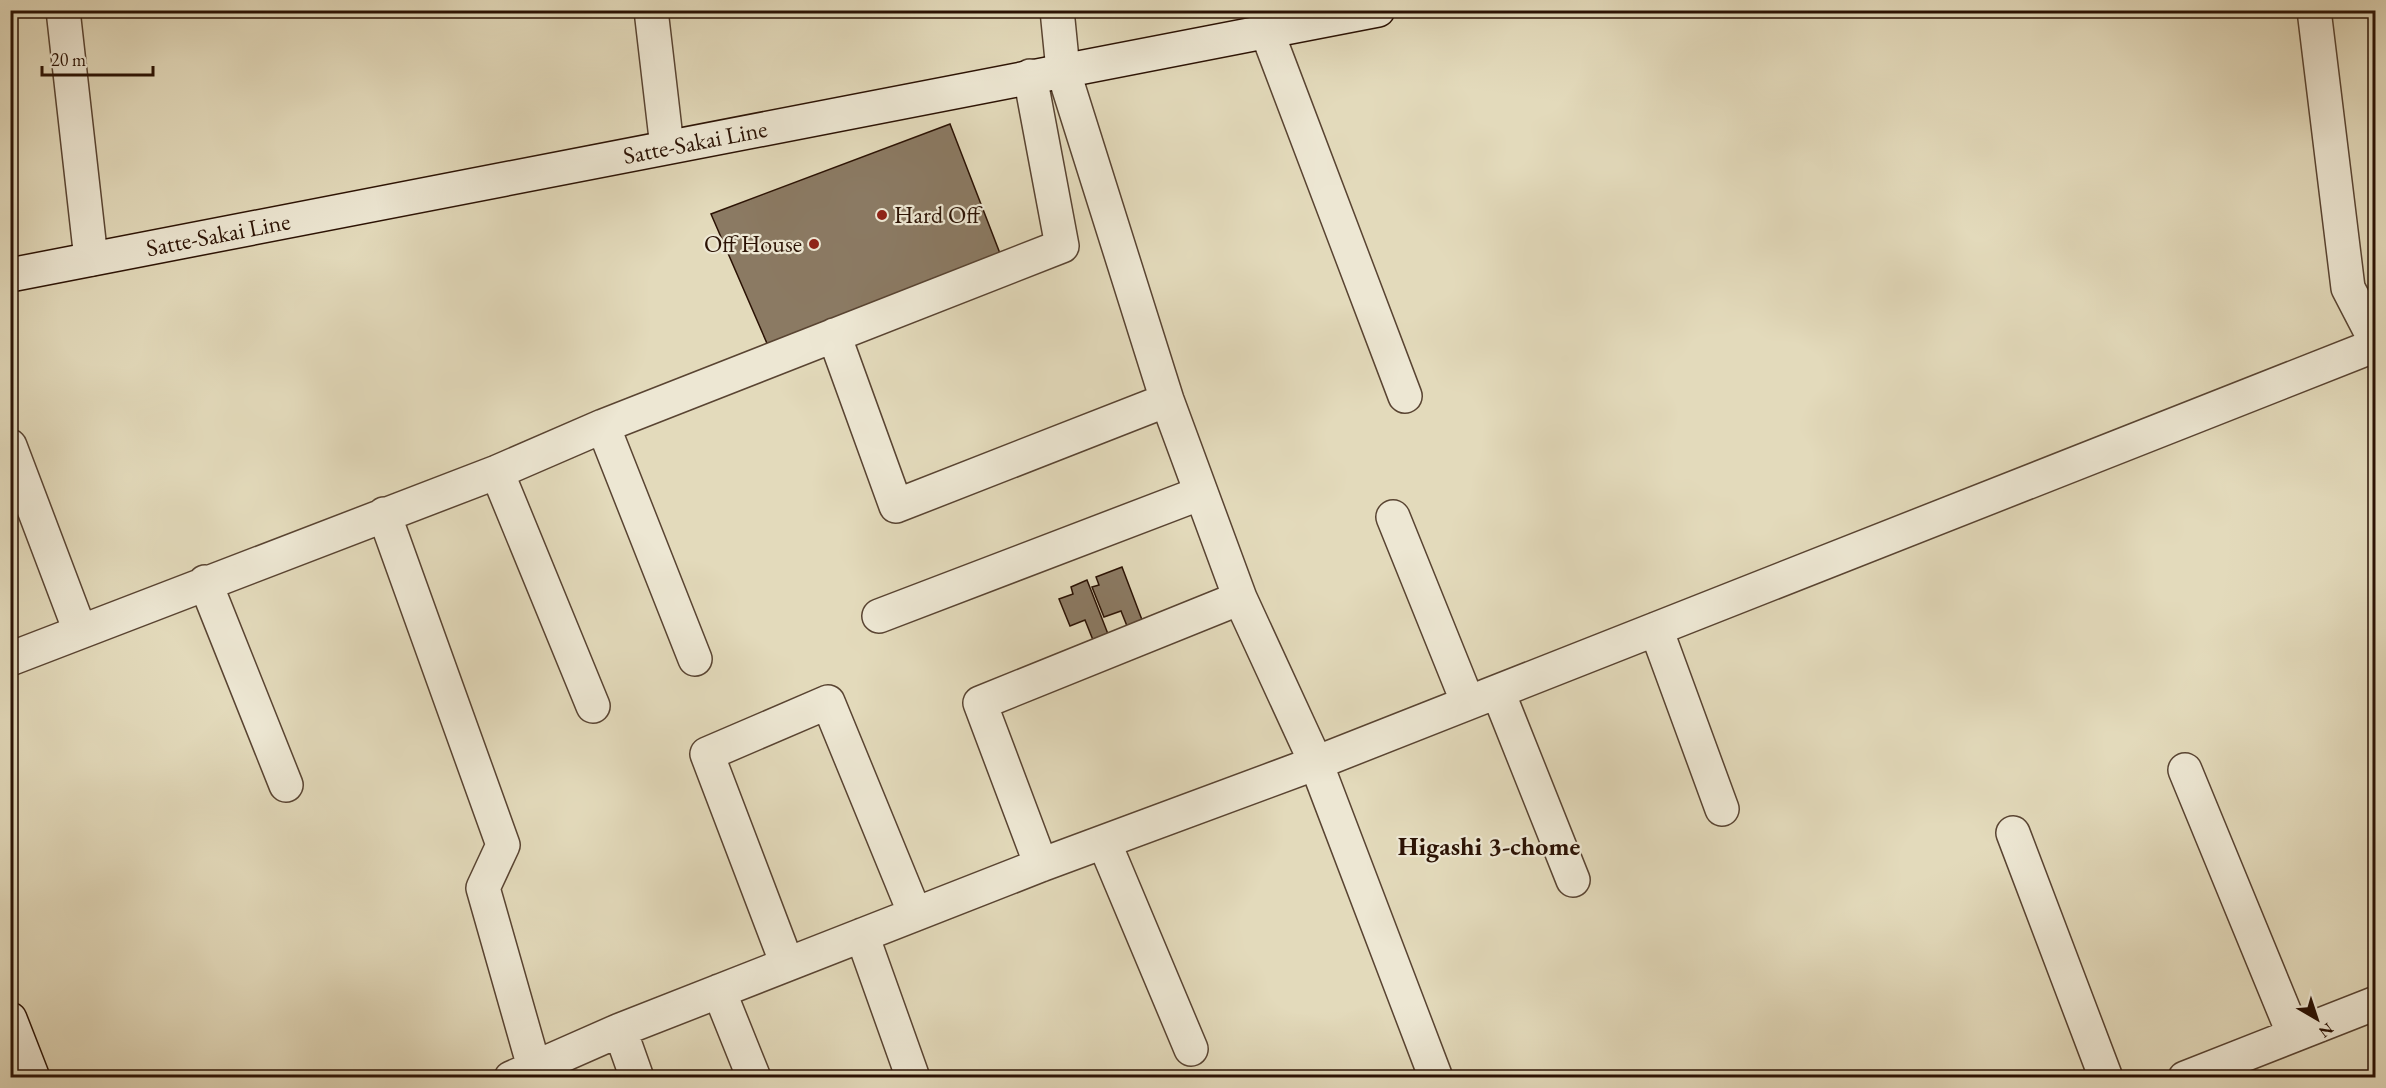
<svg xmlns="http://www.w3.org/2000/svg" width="2386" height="1088" font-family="'EB Garamond',serif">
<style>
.building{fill:#8b7a63;stroke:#2b1204;stroke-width:1.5}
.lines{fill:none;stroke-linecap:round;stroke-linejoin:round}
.minor-casing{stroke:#594432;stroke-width:36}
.secondary-casing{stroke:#2b1204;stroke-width:36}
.minor{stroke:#ede7d3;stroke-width:33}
.secondary{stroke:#ede7d3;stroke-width:33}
.poi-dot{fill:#8f2418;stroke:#ede7d3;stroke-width:2}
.labels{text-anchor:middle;stroke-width:4.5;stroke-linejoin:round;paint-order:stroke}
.street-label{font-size:24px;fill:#2b1204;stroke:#ede7d3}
.poi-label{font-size:24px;fill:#2b1204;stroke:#ede7d3;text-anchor:start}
.neighbourhood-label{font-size:26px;font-weight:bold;fill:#2b1204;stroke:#ede7d3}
</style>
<rect width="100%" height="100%" fill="#e3dabb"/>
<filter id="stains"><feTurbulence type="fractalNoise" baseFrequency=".00333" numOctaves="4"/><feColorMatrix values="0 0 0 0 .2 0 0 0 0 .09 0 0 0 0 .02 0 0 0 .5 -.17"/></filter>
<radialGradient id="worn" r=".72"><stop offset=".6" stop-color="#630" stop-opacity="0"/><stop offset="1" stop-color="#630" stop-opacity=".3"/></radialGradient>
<path class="building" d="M950 124 1001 256 769 348 711 214Z
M1122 567 1144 625 1129 631 1121 611 1104 617 1092 587 1099 585 1096 577Z
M1087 580 1108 634 1093 640 1085 620 1070 626 1059 599 1073 594 1071 587Z"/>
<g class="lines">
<g class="minor-casing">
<path id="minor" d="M63 10 91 259
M651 10 667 147
M1057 10 1063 70 1167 400 1240 598 1316 763 1436 1078
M2314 10 2348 288 2376 342
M1267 32 1405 396
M834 335 896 506 1167 400
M603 426 695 659
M10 446 80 631
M497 472 593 706
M384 514 503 845 483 888 534 1067
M1393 517 1468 703
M205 582 286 785
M879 616 1201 493
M1656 629 1722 809
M10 659 497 472 603 426 1062 246 1030 76
M1498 692 1573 880
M2185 770 2294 1035
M2013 833 2106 1078
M1104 842 1191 1049
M1041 865 980 703 1240 598
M862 935 913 1078
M787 964 707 754 828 702 915 914
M719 991 754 1078
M620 1030 637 1078
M511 1078 620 1030 1041 865 1316 763 2376 345
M2185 1078 2376 1003"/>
</g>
<g class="secondary-casing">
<g id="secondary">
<path id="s1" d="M10 275 1378 10"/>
<path d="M10 1019 33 1078"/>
</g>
</g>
<use href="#minor" class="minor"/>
<use href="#secondary" class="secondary"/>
</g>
<g class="poi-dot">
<circle cx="882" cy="215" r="6"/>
<circle cx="814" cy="244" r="6"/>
</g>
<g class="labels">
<g class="street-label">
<text dy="8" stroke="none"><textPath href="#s1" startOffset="698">Satte-Sakai Line</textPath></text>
<text dy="8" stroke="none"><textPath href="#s1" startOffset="212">Satte-Sakai Line</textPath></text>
</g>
<g class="poi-label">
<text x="894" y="223">Hard Off</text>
<text x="802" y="252" text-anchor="end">Off House</text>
</g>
<g class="neighbourhood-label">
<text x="1489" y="855">Higashi 3-chome</text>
</g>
</g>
<rect width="2386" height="1088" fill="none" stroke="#e3dabb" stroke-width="36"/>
<rect x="12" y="12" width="2362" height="1064" fill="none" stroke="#2b1204" stroke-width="3"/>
<rect x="18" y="18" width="2350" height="1052" fill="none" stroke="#2b1204" stroke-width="1.5"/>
<g transform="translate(2317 1019) rotate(141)" stroke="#ede7d3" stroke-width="4.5" paint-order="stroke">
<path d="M0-4.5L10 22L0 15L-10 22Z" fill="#2b1204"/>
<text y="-9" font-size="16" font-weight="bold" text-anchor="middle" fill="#2b1204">N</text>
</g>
<path d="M42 66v9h111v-9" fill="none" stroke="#2b1204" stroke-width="3"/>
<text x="51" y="66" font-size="18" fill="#2b1204" stroke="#ede7d3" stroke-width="4.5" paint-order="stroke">20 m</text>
<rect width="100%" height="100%" filter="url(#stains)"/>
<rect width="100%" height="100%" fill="url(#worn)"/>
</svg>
